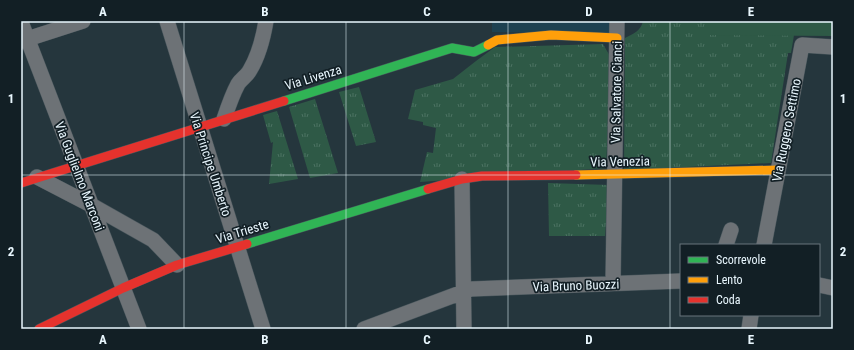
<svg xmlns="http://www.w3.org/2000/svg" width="854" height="350" font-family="'Roboto Condensed',sans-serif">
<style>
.built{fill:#1d4151}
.grass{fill:url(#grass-tufts)}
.park{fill:#2e5946}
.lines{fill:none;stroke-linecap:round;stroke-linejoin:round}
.street-casing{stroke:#46545a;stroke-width:16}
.fast-casing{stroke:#46545a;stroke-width:10}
.slow-casing{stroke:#46545a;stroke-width:10}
.jam-casing{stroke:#46545a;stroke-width:10}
.street{stroke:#6d7276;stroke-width:15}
.fast{stroke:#30b455;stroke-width:9}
.slow{stroke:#ff9f0a;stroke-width:9}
.jam{stroke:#e5322d;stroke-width:9}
.grid{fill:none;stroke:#e9f7fe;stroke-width:1;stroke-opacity:0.55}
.labels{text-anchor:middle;stroke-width:3.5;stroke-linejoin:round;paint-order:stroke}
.street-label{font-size:13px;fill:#e9f7fe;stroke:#121f25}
.neatline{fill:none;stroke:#e9f7fe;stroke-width:1.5}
.grid-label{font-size:13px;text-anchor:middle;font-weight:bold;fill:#e9f7fe}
</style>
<defs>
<pattern id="grass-tufts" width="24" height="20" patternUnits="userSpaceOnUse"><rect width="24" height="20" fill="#2e5946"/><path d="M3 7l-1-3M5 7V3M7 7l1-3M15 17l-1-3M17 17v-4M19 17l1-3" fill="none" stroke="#4c7262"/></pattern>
</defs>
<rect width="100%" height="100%" fill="#25363d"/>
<path class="built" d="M492 21H609V33L492 32Z"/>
<path class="grass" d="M643 21H706V35H794L791 53H788L771 163 624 170 625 38C633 34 641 31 643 21Z
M603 44 611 58 606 168 420 182 427 152 433 153 436 128 423 125V122L408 119 415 90 453 79 476 61 495 47Z
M359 87 376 142 356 146 339 92Z
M315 99 338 173 310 178 289 107Z
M277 111 298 179 269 184 273 142 271 143 263 115Z
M548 183 609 185 605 236H549Z"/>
<path class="park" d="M706 21H833V36L706 35Z"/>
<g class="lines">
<g class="street-casing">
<path id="street" d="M167 21 263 329
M21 22 139 329
M21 41 83 21
M224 119C228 107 232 95 238 84 241 79 247 76 250 70 259 55 263 39 266 21
M37 177 91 205 153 240 177 265
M462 179 464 329
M726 245 731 230
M764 245 802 45 833 47
M613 283 617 21
M819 285 833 288
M364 329 471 289 681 281
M749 329 751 315"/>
</g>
<g class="fast-casing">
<path id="fast" d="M284 101 452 48 474 52 488 45
M247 244 428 189"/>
</g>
<g class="slow-casing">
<path id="slow" d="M488 45 497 40 551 35 617 38
M576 175 778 170"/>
</g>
<g class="jam-casing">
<path id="jam" d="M21 183 284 101
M428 189 462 179 482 176 576 175
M39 329 123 288 177 265 247 244"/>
</g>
<use href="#street" class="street"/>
<use href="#fast" class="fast"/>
<use href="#slow" class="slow"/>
<use href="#jam" class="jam"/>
</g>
<path class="grid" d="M184 21V329M346 21V329M508 21V329M670 21V329M21 175H833"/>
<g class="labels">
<g class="street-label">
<text transform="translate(313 77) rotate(-17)" y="5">Via Livenza</text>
<text transform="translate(616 92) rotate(-89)" y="5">Via Salvatore Cianci</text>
<text transform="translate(786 130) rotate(-79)" y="5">Via Ruggero Settimo</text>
<text transform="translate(620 161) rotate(-1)" y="5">Via Venezia</text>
<text transform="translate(211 164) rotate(72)" y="5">Via Principe Umberto</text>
<text transform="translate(80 176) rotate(69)" y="5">Via Guglielmo Marconi</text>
<text transform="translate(242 231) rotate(-17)" y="5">Via Trieste</text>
<text transform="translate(576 285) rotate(-2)" y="5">Via Bruno Buozzi</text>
</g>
</g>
<rect width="854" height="350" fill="none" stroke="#121f25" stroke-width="44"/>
<rect x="680" y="244" width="140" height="72" fill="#121f25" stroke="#68757c"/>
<rect x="688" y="257" width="20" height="6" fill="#30b455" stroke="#68757c"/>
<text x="716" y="264" font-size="12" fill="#e9f7fe">Scorrevole</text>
<rect x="688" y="277" width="20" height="6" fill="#ff9f0a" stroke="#68757c"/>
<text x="716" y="284" font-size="12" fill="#e9f7fe">Lento</text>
<rect x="688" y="297" width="20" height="6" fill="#e5322d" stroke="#68757c"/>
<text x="716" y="304" font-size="12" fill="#e9f7fe">Coda</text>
<rect x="22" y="22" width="810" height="306" class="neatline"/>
<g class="grid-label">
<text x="103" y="16">A</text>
<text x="265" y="16">B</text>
<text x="427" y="16">C</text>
<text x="589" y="16">D</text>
<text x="751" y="16">E</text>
<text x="11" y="103">1</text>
<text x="843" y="103">1</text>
<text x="11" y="256">2</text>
<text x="843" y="256">2</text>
<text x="103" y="344">A</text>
<text x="265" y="344">B</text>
<text x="427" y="344">C</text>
<text x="589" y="344">D</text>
<text x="751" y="344">E</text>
</g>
</svg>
